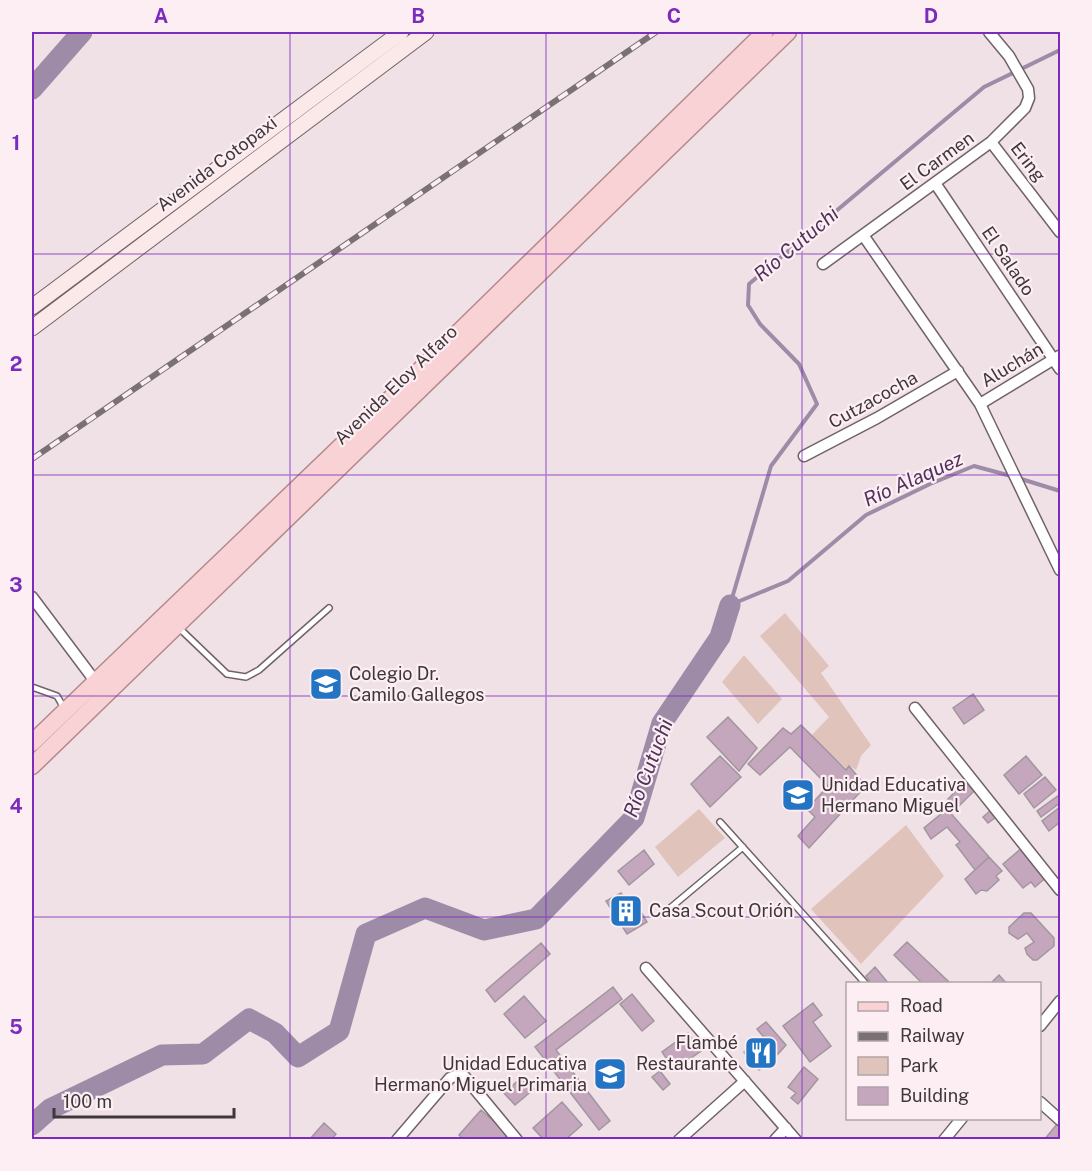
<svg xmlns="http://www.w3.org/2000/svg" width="1092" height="1171" font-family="'Public Sans',sans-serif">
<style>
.green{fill:#e0c3bb}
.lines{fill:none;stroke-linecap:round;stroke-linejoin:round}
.stream{stroke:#9d8ba8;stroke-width:4}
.river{stroke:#9d8ba8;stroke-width:21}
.building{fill:#c4a6bd;stroke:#a1969e;stroke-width:1.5}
.lane-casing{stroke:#706368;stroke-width:8}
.street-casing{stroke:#706368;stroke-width:13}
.secondary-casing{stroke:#706368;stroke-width:17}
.primary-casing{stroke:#b4898b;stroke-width:19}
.lane{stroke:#fff;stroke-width:5}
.street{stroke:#fff;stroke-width:10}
.secondary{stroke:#fbe8e9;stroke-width:15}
.primary{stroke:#f8d2d4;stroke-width:16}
.rail-casing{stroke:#7a7174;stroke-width:6}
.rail{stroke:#fdeef3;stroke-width:4;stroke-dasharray:11;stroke-linecap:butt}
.grid{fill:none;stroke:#7b2cbf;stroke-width:1.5;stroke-opacity:0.55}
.labels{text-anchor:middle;stroke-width:4.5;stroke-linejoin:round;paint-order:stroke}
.street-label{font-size:18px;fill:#3e383a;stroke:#fdeef3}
.poi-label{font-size:18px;fill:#3e383a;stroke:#fdeef3;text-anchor:start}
.water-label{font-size:20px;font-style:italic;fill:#4f335d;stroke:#fdeef3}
.neatline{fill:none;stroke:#7b2cbf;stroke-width:2}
.grid-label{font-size:20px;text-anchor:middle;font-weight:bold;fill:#7b2cbf}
</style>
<rect width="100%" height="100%" fill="#f0e1e6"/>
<path class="green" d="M785 613 829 666 821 673 871 745 861 756 856 770 850 766 847 769 811 736 829 717 760 636Z
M744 655 782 699 758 724 722 682Z
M699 809 725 838 678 877 655 847Z
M906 825 944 876 861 964 811 909Z"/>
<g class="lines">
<path class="stream" d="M1018 478 1060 491
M730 605 771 466 817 404 799 364 760 324 748 305 749 284 984 87 1060 50
M730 605 788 581 866 515 930 484 974 466 1011 476"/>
<path class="river" d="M32 89 82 32
M32 1125 50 1109 162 1055 203 1054 249 1019 275 1033 298 1057 339 1031 366 934 425 908 484 930 536 919 634 818 662 723 720 637 730 605"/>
</g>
<path class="building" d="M973 694 984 710 964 724 953 708Z
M728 717 757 748 739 771 707 737Z
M801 725 846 770 849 766 865 785 863 789 809 848 798 836 815 817 807 809 828 786 790 747 760 775 748 764 783 728 791 734Z
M720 756 741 777 710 807 691 784Z
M1026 756 1042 775 1019 794 1004 775Z
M1045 777 1056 790 1034 808 1024 794Z
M965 782 974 791 957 808 948 799Z
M1059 795 1060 803 1041 817 1037 811Z
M1060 807V822L1049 831 1042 821Z
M947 809 989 857 975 870 956 845 960 842 947 827 931 839 924 828Z
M991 810 996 817 988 823 983 817Z
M1023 847 1048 876 1035 887 1031 882 1023 888 1003 864Z
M644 850 654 864 629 885 618 871Z
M989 857 1002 871 996 876 999 880 987 891 981 890 976 894 965 879Z
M621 893 628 903 634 900 647 922 627 934 606 901Z
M1024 913H1031L1054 938V946L1037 960H1033L1027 954 1025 948 1034 942 1027 933 1018 939 1009 933V927Z
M907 942 949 982 948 984H923L894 955Z
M541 943 550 954 495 1002 486 990Z
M875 967 889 984H872L866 976Z
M999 975 1007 984H990Z
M613 987 622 999 556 1050 610 1121 599 1130 535 1047Z
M632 994 654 1021 642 1031 620 1004Z
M524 996 546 1021 525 1038 504 1014Z
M813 1003 822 1015 813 1022 831 1046 810 1062 783 1026Z
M766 1022 786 1045 778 1054 757 1029Z
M688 1033 701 1051 674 1070 662 1052Z
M764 1036 778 1054 759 1070 755 1065 752 1067 744 1052Z
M804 1067 818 1079 798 1104 791 1098 796 1093 788 1087Z
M660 1071 670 1084 663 1090 652 1077Z
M523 1076 534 1089 515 1105 504 1093Z
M562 1102 582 1125 565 1140H544L533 1128Z
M481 1110 508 1134 503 1140H464L459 1135Z
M324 1123 336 1134 331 1140H309Z
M1057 1124 1060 1127V1140H1044Z"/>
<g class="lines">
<g class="lane-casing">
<path id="lane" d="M177 626 227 674 246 677 259 670 329 608
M32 687 57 696 64 708
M720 822 866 984
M669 909 743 847"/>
</g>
<g class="street-casing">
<path id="street" d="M991 142 1060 232
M935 183 1060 369
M863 235 980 404 1060 570
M823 264 991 142 1025 108 1029 98 1028 89 1009 56 989 32
M980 404 1059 356
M804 456 877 418 958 371
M32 597 95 681
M915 708 1060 890
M646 968 796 1140
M1040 1026 1060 1001
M1040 1102 1060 1120
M397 1140 450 1078 457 1075 464 1076 517 1140
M679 1140 745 1081
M775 1140 786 1128
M944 1140 962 1118"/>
</g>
<g class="secondary-casing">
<path id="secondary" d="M32 307 401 32
M32 328 426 32"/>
</g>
<g class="primary-casing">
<path id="primary" d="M32 743 411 379 765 32
M32 766 788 32"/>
</g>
<use href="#lane" class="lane"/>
<use href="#street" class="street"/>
<use href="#secondary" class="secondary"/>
<use href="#primary" class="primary"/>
<g class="rail-casing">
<path id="rail" d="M32 459 656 32"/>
</g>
<use href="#rail" class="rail"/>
</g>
<path class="grid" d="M290 32V1140M546 32V1140M802 32V1140M32 254H1060M32 475H1060M32 696H1060M32 917H1060"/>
<defs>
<g id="school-square" transform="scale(1.725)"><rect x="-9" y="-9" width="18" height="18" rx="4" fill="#2374c3" stroke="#fdeef3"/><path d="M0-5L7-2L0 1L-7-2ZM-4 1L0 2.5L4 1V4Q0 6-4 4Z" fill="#fff"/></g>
<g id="building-square" transform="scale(1.725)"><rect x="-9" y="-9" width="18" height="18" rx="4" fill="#2374c3" stroke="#fdeef3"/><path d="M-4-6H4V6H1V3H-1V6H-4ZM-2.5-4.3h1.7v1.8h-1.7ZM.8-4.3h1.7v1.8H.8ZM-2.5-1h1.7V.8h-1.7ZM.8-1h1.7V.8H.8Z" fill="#fff"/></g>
<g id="restaurant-square" transform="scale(1.725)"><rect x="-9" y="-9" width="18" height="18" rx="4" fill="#2374c3" stroke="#fdeef3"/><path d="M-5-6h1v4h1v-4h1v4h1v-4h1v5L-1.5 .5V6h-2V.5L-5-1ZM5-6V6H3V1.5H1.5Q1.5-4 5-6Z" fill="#fff"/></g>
</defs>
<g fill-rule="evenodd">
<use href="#school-square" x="326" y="684"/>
<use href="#school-square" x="798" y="795"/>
<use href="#building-square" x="626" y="911"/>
<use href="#restaurant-square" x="761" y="1053"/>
<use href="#school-square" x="610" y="1074"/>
</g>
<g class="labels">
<g class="street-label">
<text transform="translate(937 161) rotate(-36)" y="6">El Carmen</text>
<text transform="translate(1028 162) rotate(52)" y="6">Ering</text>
<text transform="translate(217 164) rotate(-37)" y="6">Avenida Cotopaxi</text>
<text transform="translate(1008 261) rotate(56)" y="6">El Salado</text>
<text transform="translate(1012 365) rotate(-31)" y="6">Aluchán</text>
<text transform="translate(396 385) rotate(-44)" y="6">Avenida Eloy Alfaro</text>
<text transform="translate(873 400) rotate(-29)" y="6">Cutzacocha</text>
</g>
<g class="poi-label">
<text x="349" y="680">Colegio Dr.<tspan x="349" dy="21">Camilo Gallegos</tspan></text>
<text x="821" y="791">Unidad Educativa<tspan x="821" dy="21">Hermano Miguel</tspan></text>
<text x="649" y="917">Casa Scout Orión</text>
<text x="738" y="1049" text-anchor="end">Flambé<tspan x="738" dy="21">Restaurante</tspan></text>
<text x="587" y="1070" text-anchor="end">Unidad Educativa<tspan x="587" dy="21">Hermano Miguel Primaria</tspan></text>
</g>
<g class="water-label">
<text transform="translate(796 244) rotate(-40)" y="7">Río Cutuchi</text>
<text transform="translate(913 479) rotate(-24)" y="7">Río Alaquez</text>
<text transform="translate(648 768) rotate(-69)" y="7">Río Cutuchi</text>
</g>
</g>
<rect width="1092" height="1171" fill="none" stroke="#fdeef3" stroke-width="66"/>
<rect x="846" y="982" width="195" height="138" fill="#fdeef3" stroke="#b1a5a9" stroke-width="1.5"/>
<rect x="858" y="1002" width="30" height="9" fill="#f8d2d4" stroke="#b1a5a9" stroke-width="1.5"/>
<text x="900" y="1012" font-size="18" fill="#3e383a">Road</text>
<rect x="858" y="1032" width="30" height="9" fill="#7a7174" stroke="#b1a5a9" stroke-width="1.5"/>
<text x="900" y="1042" font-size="18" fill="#3e383a">Railway</text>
<rect x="858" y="1057" width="30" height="18" fill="#e0c3bb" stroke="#b1a5a9" stroke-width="1.5"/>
<text x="900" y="1072" font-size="18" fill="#3e383a">Park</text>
<rect x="858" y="1087" width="30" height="18" fill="#c4a6bd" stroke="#b1a5a9" stroke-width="1.5"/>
<text x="900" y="1102" font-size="18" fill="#3e383a">Building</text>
<path d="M54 1108v9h180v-9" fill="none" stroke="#3e383a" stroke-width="3"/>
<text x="63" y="1108" font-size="18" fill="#3e383a" stroke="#fdeef3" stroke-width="4.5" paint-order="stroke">100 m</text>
<rect x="33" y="33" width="1026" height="1105" class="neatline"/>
<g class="grid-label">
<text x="161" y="23">A</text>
<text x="418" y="23">B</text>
<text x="674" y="23">C</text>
<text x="931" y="23">D</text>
<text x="16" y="150">1</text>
<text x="16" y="371">2</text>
<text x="16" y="592">3</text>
<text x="16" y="813">4</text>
<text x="16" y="1034">5</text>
</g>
</svg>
